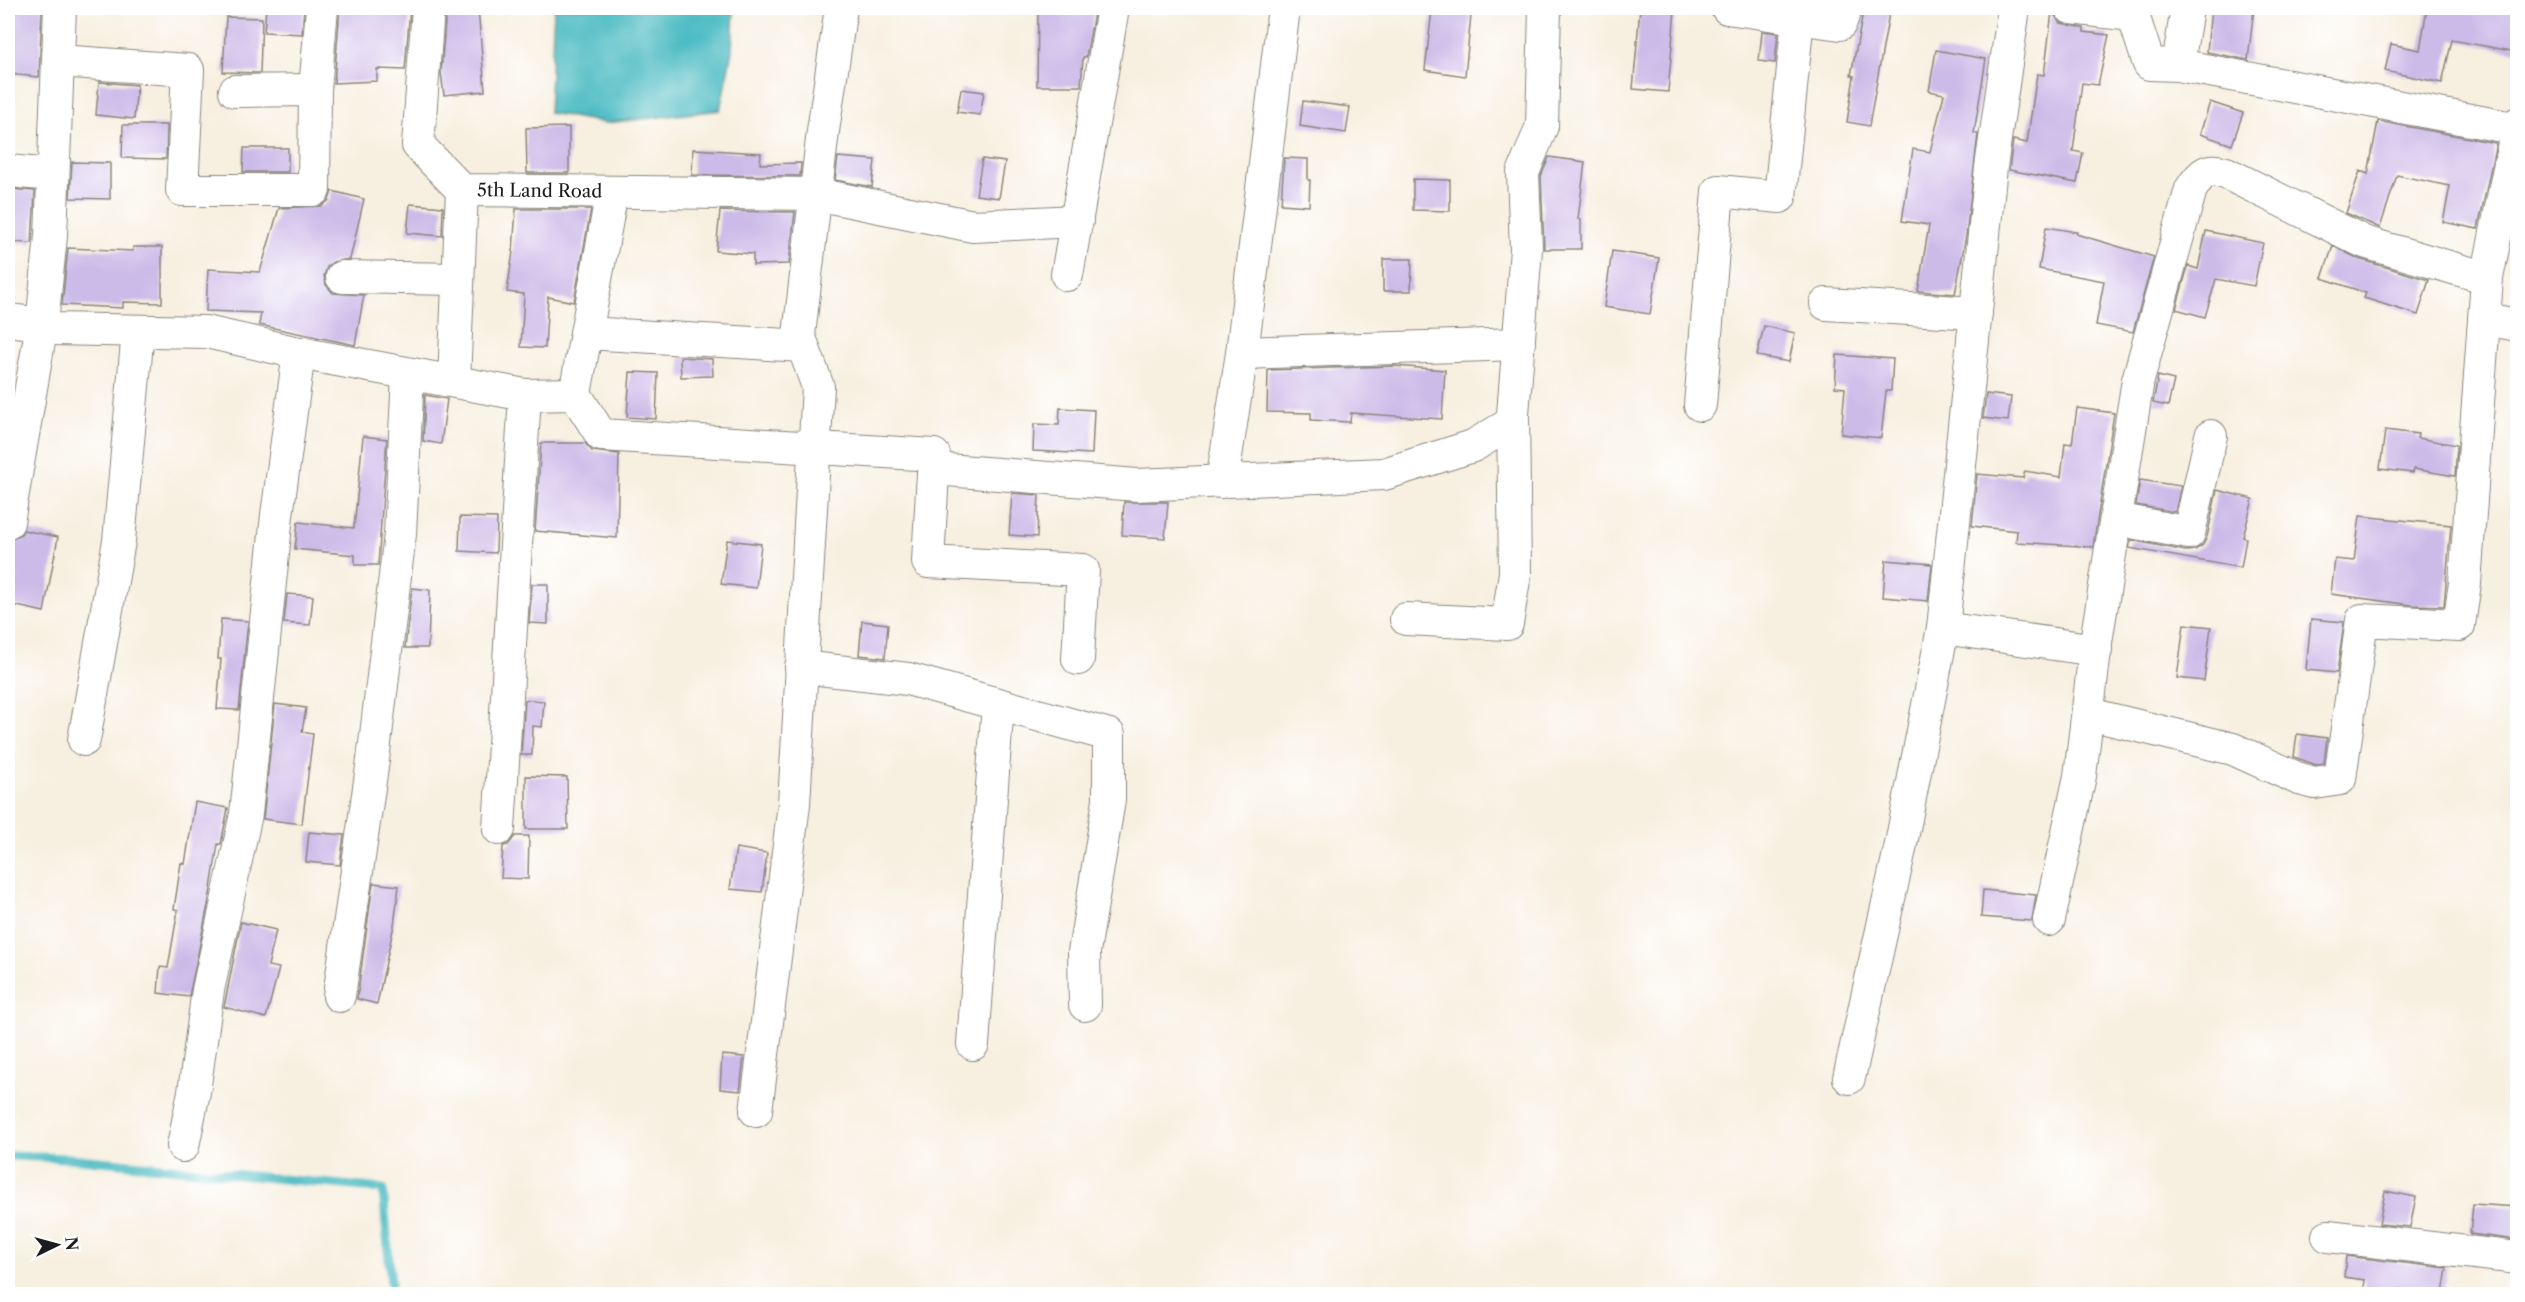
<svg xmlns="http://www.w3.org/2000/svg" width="2525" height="1302" font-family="'Libre Caslon Text',serif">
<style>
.water{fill:#4cbbc2;stroke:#346c6f;stroke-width:1.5}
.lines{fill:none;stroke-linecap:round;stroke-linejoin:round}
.stream{stroke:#4cbbc2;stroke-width:9}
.building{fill:#ccbae8}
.minor-casing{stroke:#8a867e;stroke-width:34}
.minor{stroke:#fff;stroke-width:32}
.labels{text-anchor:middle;stroke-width:5;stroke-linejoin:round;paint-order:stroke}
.street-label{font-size:18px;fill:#1c1c1c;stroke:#fff}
</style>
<rect width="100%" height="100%" fill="#fff"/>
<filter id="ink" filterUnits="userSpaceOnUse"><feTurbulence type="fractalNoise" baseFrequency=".0167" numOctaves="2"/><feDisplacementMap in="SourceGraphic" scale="12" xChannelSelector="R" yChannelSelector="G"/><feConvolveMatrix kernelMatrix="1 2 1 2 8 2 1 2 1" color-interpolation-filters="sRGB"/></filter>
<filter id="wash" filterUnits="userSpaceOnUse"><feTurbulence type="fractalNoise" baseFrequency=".008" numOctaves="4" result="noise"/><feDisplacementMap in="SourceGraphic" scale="24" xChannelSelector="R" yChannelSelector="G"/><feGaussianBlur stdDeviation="1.35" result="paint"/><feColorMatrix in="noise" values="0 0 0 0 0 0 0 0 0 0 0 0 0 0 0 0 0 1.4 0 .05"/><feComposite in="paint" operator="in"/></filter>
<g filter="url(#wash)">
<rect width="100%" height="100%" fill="#f7efdf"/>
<path class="water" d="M554 8H734L732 51 720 110 606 123 549 113Z"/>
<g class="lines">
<path class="stream" d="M8 1156 69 1158 383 1189 391 1284"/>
</g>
<g id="blocks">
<path class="building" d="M8 8H42L39 77 8 74Z
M266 8H304L302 34 264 32Z
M340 8H410L405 70 377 69V81L334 83Z
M478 8 485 91 444 95 441 73 446 9Z
M1038 8H1095L1086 57H1083L1081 86H1037Z
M1640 8 1675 10 1668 92 1633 89Z
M1864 8H1890L1869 126 1847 122 1854 76 1851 75Z
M2211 8H2254L2248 60 2207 52Z
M2427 8H2517V52L2452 40 2442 83 2385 71 2391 44 2420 50Z
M1432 10 1471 15 1465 76 1425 70Z
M2052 12 2061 23 2084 28V32L2109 35 2098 85 2082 83 2073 151 2083 153 2077 183 2009 170 2013 140 2027 143 2037 74 2044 75Z
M226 17 262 18 260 73 223 72Z
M1762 31 1778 33 1775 63 1759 61Z
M1936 50 1986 59 1974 133 1978 134 1966 236 1955 294 1918 291 1929 225 1902 221 1913 149 1930 152 1944 94 1929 91Z
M99 82 137 85 134 119 96 115Z
M961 89 984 92 980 115 957 112Z
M1303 101 1350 107 1346 133 1300 126Z
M2210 102 2243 113 2232 145 2200 134Z
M2378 121 2496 143 2478 229 2443 222 2450 186 2397 175 2380 228 2346 213 2360 171 2368 174Z
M123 125H167L166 159 122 158Z
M569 127V173H527L526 128Z
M244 148H288V172H243Z
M693 149 761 153 760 164 801 163 800 176 692 175Z
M838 157 875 160 872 187 835 180Z
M1549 157 1585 162 1578 219H1581V249H1544L1541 176Z
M1284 158 1308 159V180H1310L1309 206 1281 204Z
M982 159 1005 162 999 198 976 195Z
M72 162 110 163V199L70 198Z
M1413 179 1450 180V211L1413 210Z
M8 189 35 191 32 243 8 242Z
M332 191 364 199 350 259 333 262 327 267 324 276 326 285 333 293 364 295 355 345 259 325 261 313 206 311 208 269 260 272 279 208 322 206 329 200Z
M410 204 443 207 442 236 407 233Z
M516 209H591L574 302 548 297 545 348 521 347 524 294 507 292 513 251Z
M720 211 795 212 789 264 753 265V254L716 251Z
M2046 227 2077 232 2076 234 2154 257 2133 332 2096 325 2104 281 2039 269Z
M2206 231 2263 243 2254 286 2216 279 2205 317 2176 309 2188 266 2198 269Z
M2333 246 2359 259 2429 280 2418 315 2364 298 2366 293 2322 278Z
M133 247H162V303L123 302V308L62 305 68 248 133 251Z
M1612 251 1659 258 1650 314 1604 307Z
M1383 259H1412L1411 291H1383Z
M1764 326 1795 333 1789 362 1757 356Z
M1837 355 1893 359 1891 391H1886L1881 438 1841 434 1845 388 1835 387Z
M680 357 712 359 713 376 681 377Z
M1394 366 1445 370 1442 419 1351 413 1350 422 1311 420V413L1267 412 1268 370Z
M630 372 658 373 656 419 627 417Z
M2158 376 2174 380 2168 406 2153 403Z
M1986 394 2011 397 2008 421 1983 418Z
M425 395 447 399 441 444 423 441Z
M1060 408 1094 410 1092 454 1033 451 1034 424 1059 425Z
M2077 408 2114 413 2093 547 2016 542 2017 531 1972 526 1977 474 2023 478 2025 471 2061 477 2065 443 2072 444Z
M2385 430 2418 434 2417 438 2457 445 2455 476 2414 469 2413 473 2380 469Z
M363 436 387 439 378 565H355V555L295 549 298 522 354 528Z
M541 443H585L592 451 619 454 617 538 535 531Z
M2140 480 2181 486 2175 512 2136 505Z
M2217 490 2253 499 2243 537 2246 538 2241 568 2129 548 2131 540 2186 551 2195 550 2203 545 2207 537Z
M1012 493 1039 495 1037 537 1009 535Z
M1124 502H1168L1165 538 1122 535Z
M2360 516 2451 525 2444 606 2411 605 2331 594 2335 559 2354 561Z
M460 517 497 518 496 553 459 551Z
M23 530 58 537 44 612 8 604V556L11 539 21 534Z
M727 540 761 544 756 588 721 584Z
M1886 560 1932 564 1928 601 1883 597Z
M532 584H548V624L529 623Z
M412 588 430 590 428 648H405Z
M287 594 313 596 310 625 284 623Z
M221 619 248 621 239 710 217 709 221 659H218Z
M2311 619 2344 622 2337 673 2306 670Z
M862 621 888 624 885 658 859 655Z
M2184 624 2211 627 2204 681 2177 678Z
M525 700 544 701 542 727 533 726 532 755H521Z
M275 704 306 708 302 732 313 734 302 824 263 819Z
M2297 734 2327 738 2324 763 2316 765 2294 757Z
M526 776 567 777 568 829H526Z
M195 802 228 808 221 844H218L210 895 189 997 158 993 160 967 168 968 178 910 174 909 181 863 185 864Z
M309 832 344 835 340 865 306 862Z
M515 836H529L528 879 501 878 503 846 508 845Z
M736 848 767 853 762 892 730 889Z
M373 883 399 886 394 925 377 1004 357 999Z
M1983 890 2036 895 2032 921 1981 917Z
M241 922 276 930 268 966 279 968 266 1018 224 1007Z
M722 1055 744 1057 740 1091 720 1089Z
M2385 1191 2416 1197 2410 1227 2379 1224Z
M2473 1204 2517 1207V1240L2470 1234Z
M2346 1256 2447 1268 2443 1294 2399 1289V1294H2363L2365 1280 2344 1277Z"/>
</g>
</g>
<g filter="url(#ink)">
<use href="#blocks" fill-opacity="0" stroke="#8a867e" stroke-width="1.5"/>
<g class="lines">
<g class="minor-casing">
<g id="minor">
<path id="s1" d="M428 8 418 145 462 190 816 194 973 226 1077 221"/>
<path d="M1727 8 1840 24 1846 8"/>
<path d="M2071 8 2133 15 2149 64 2178 65 2518 129"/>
<path d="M58 61 188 70 182 190H314L315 90 322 8"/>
<path d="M2178 65 2187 8"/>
<path d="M235 91 315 90"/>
<path d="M8 171 53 175"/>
<path d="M612 192 575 394 601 435 934 455 928 562 1083 570 1078 659"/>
<path d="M1067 275 1113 8"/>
<path d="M342 277 458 279"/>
<path d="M1826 304 1976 313"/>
<path d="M2484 319 2518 325"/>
<path d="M8 320 42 324 51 329 206 332 299 353 525 395 575 394"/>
<path d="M586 333 803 346"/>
<path d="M1242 353 1519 344"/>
<path d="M454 381 462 190"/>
<path d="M1700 405 1718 191 1780 197 1798 18"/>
<path d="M934 469 1137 485 1384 474 1473 446 1513 422"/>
<path d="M1222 482 1242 353 1284 8"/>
<path d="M2116 519 2189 533 2211 436"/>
<path d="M8 522 42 324 51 236 60 8"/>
<path d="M1406 619 1507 624 1515 573 1513 414 1526 249 1523 173 1542 126 1545 8"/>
<path d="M1943 628 2096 650"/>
<path d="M801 667 908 679 1109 735V800L1084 952 1085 1005"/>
<path d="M2089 714 2233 749 2299 779 2315 783 2340 779 2362 620 2459 625 2465 583 2487 278 2518 123"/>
<path d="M84 740 119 541 138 331"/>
<path d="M499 829 525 395"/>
<path d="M2049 920 2080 776 2096 642 2138 380 2191 189C2201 173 2207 167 2226 173L2364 242 2487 278"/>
<path d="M339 996 373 760 400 534 408 374"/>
<path d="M973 1044 998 704"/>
<path d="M1849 1078 1900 849 1943 628 1991 167 2014 8"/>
<path d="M756 1111 794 804 818 387 799 335 823 131 841 8"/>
<path d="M183 1146 194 1092 208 990 246 814 277 515 299 353"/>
<path d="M2328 1236 2518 1258"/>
</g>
</g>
<use href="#minor" class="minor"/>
</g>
</g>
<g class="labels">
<g class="street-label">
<text dy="6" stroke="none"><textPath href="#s1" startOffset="278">5th Land Road</textPath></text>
</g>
</g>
<rect width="2525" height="1302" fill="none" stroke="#fff" stroke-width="30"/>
<g transform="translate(57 1245) rotate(85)" stroke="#ffffff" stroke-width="4.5" paint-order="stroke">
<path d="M0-4.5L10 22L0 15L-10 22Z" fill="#1c1c1c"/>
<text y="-9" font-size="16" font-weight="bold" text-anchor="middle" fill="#1c1c1c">N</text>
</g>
</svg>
